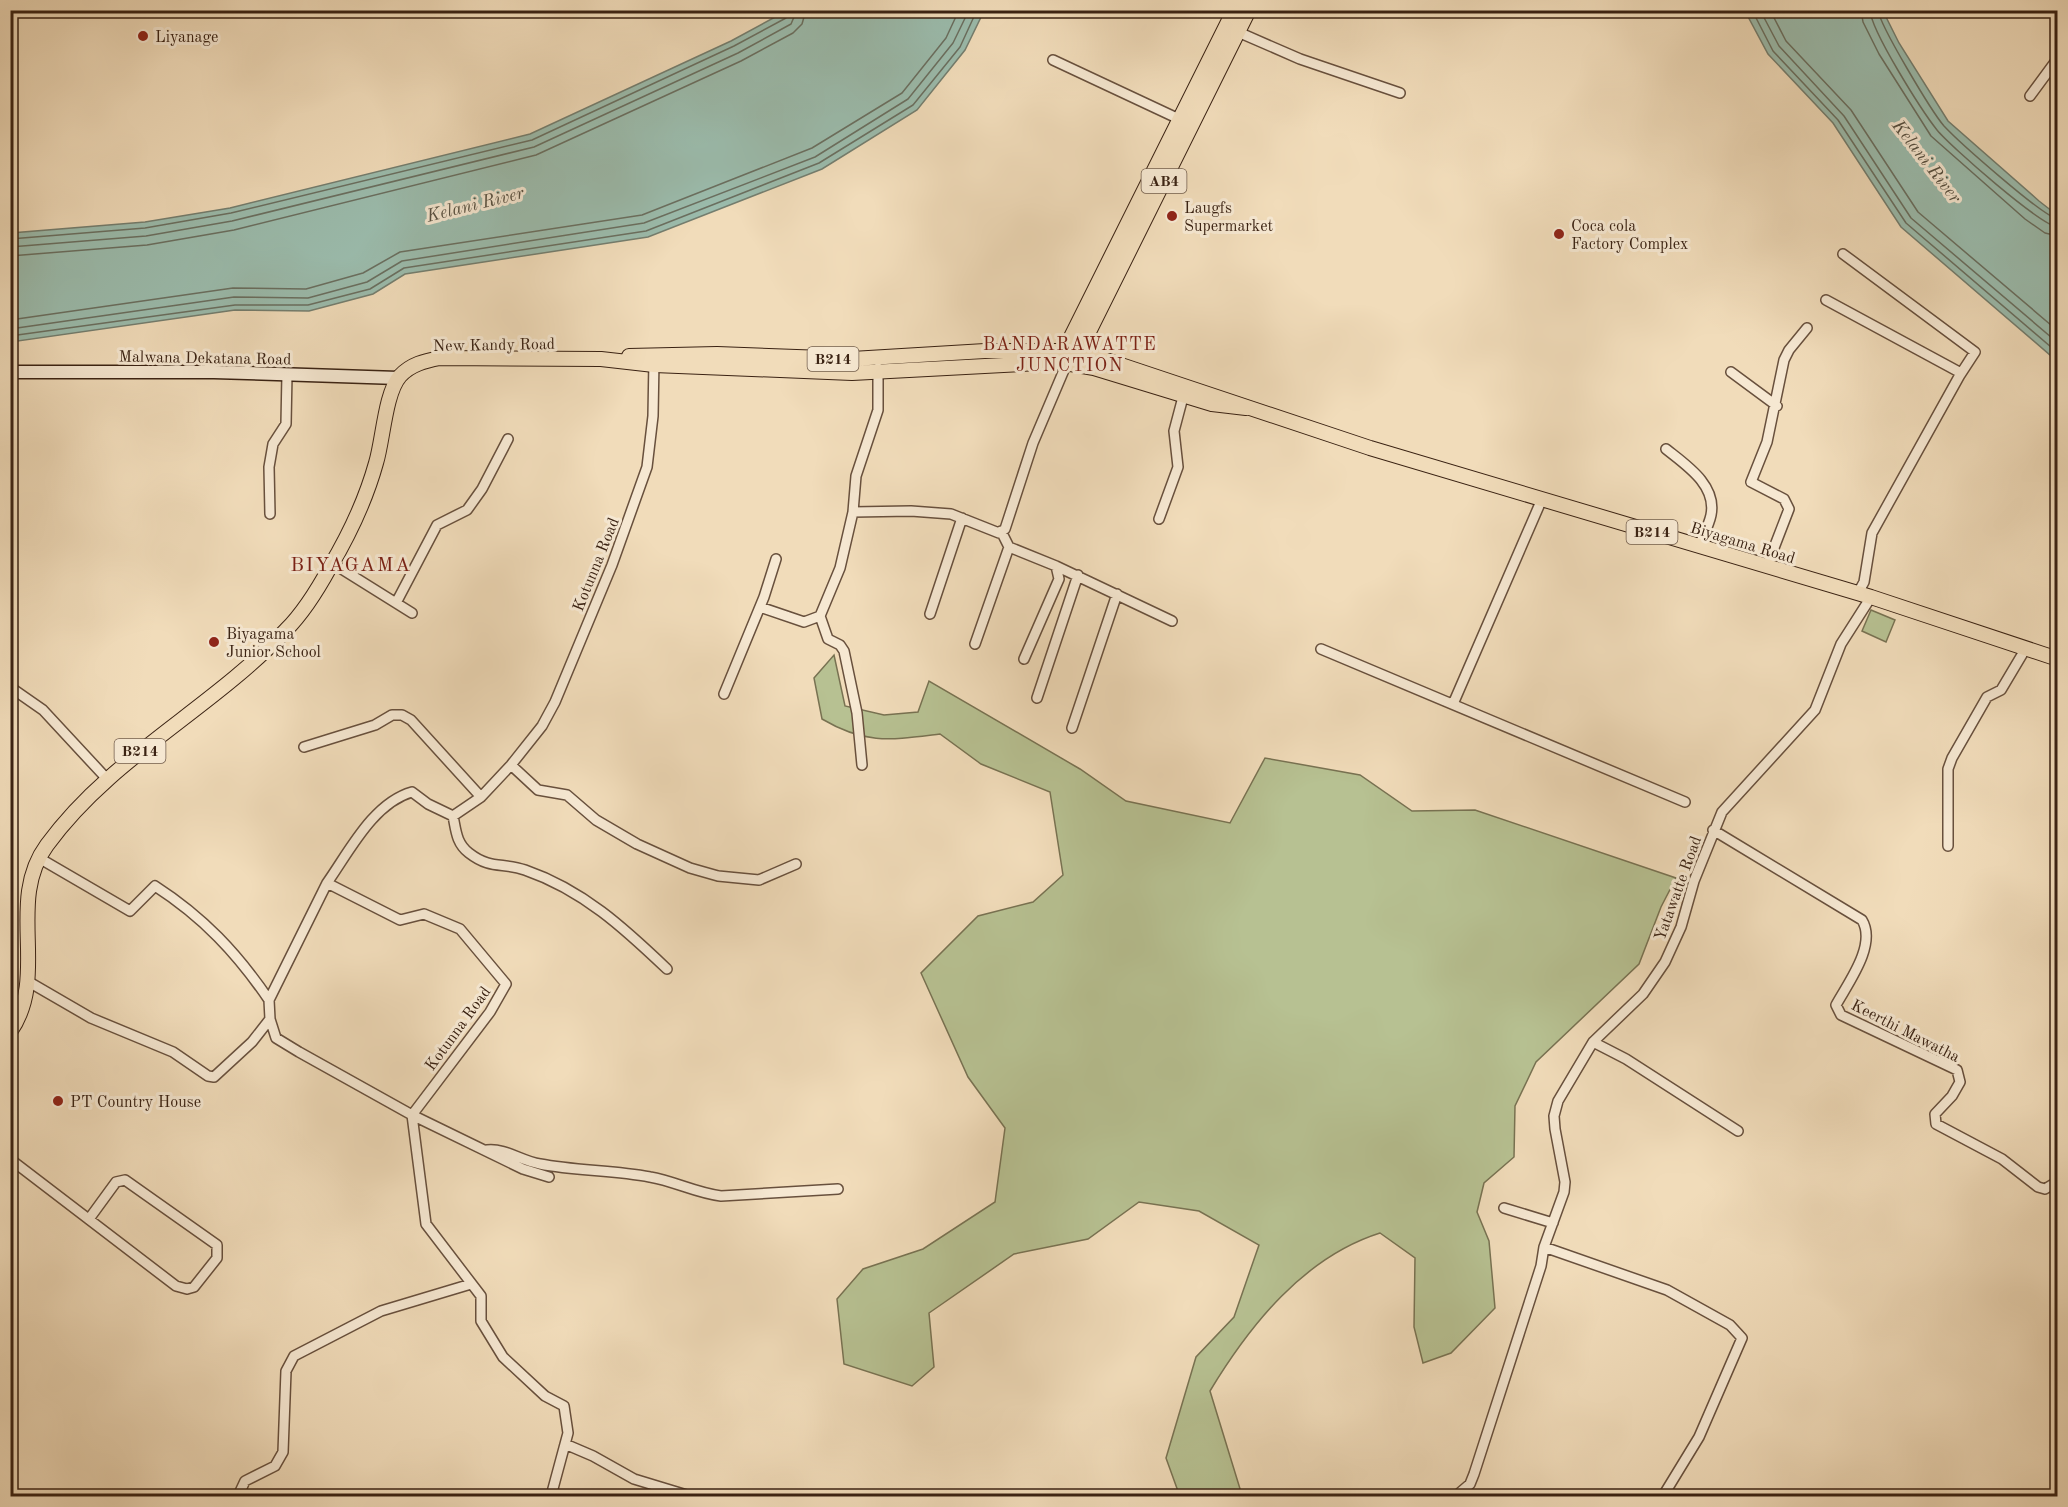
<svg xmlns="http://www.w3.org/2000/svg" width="2068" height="1507" font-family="'Old Standard TT',serif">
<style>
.green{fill:#b7c192;stroke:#787252;stroke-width:1.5}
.water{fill:#9bbcad;stroke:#747e6f;stroke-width:1.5}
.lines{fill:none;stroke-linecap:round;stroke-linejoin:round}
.shore{stroke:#6a6f60;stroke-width:1.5}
.minor-casing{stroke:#68503d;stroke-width:12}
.secondary-casing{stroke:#3a2213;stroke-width:15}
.primary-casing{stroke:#3a2213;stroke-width:16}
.minor{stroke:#f6e8d2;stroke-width:9}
.secondary{stroke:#f6e8d2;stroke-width:12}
.primary{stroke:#f1dcba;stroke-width:14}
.poi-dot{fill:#8f2418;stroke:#f6e8d2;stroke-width:2}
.labels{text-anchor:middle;stroke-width:6;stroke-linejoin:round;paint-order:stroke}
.shield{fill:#f6e8d2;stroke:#725d4c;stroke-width:1.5}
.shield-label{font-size:15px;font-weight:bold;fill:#3a2213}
.poi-label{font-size:16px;fill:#3a2213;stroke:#f6e8d2;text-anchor:start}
.street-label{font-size:16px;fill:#3a2213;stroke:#f6e8d2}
.water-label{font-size:18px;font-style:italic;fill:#575041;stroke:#f6e8d2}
.neighbourhood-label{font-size:18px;letter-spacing:1.5px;fill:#7a1f14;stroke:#f6e8d2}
.quarter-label{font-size:20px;letter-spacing:1.5px;fill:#7a1f14;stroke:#f6e8d2}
</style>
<rect width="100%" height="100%" fill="#f1dcba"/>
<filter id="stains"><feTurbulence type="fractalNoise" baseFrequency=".00333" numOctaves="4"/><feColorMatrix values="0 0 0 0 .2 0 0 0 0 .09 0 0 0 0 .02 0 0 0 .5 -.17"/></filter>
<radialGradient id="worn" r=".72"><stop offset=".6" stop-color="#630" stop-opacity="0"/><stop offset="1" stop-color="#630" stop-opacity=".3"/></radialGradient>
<path class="green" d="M1871 610 1895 620 1886 642 1862 631Z
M834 655 845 706 884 715 918 712 929 681 1080 769 1126 801 1230 823 1265 758 1360 775 1412 811 1475 810 1676 878 1661 907 1639 964 1536 1062 1515 1106 1514 1157 1484 1183 1477 1212 1489 1241 1495 1308 1451 1353 1423 1363 1414 1327 1415 1258 1380 1233C1304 1257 1250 1325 1210 1391L1241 1492 1226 1496 1179 1494 1166 1458 1196 1357 1234 1317 1259 1245 1199 1211 1139 1202 1088 1239 1014 1254 929 1313 934 1367 912 1386 844 1364 837 1299 863 1269 923 1249 995 1202 1005 1128 968 1077 921 973 978 916 1033 902 1063 875 1050 792 981 764 940 734C891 740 866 745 822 719L814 678Z"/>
<path class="water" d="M788 10 984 11 965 50 917 110 822 169 648 237 405 274 373 294 309 311 235 310 11 342V233L145 222 230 208 530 134 731 41Z
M1745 11H1883L1899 43 1948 121 2039 201 2057 215V361L1901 227 1833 123 1768 54Z"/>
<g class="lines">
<path class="shore" d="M1752 10 1773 51 1838 120 1906 223 2058 353
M1760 10 1779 46 1844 116 1911 218 2058 343
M1770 10 1786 41 1851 110 1918 212 2058 331
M1861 10 1863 22 1879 54 1931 136 2025 219 2045 233 2058 236
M1870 10C1871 31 1922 111 1937 130 1950 146 2041 226 2058 227
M1878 10C1880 26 1932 112 1944 126 1958 141 2043 217 2058 219
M10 239 145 228 231 213 532 140 734 46 786 18 789 10
M10 247 146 236 232 221 534 147 738 53 791 24 797 10
M10 256 147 245 234 230 536 155 741 61 793 33 802 24 806 10
M10 320 233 288 306 289 363 273 400 252 642 215 812 148 902 93 946 38 959 10
M10 329 234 297 308 298 367 282 402 261 644 223 815 157 908 99 953 43 969 10
M10 336 235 305H308L370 289 404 268 646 231 819 163 913 105 960 47 977 10"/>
<g class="minor-casing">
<path id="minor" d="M1238 32 1300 59 1400 93
M1053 60 1179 119
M2030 96 2058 58
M1843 254 1975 352 1960 375
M1826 300 1961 373 1872 533 1864 582 1858 593
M1731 372 1777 406
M1666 449C1686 465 1717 485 1711 515 1709 525 1703 536 1699 546
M853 512 911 511 951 514 999 533 1005 529 1033 443 1067 363
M270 514 269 467 273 444 286 424 287 374
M1159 519 1178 467 1174 431 1183 397
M1009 547 1056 566 1059 579 1024 659
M332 563 412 613
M1056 566 1172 621
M1767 566 1789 509 1784 499 1751 482 1767 442 1784 360 1789 350 1807 328
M396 603 437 525 467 510 482 489 508 439
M760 607 804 622 820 616
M930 614 962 518
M975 644 1009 547 1001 531
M1321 649 1685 802
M10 687 43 710 107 779
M724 694 764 597 776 559
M1037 698 1078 575
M1453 704 1542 499
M1072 728 1117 594
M304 747 375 725 392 715H402L411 720 481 797
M511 765 538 790 567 795 596 820 637 844 690 868 718 876 759 880 796 864
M862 765 857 713 844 651 840 645 828 639 820 616 840 568 853 512 856 476 878 410V368
M453 816C456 830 456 843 469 853 491 870 502 862 525 870 583 890 624 928 667 969
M1713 830 1862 920C1877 945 1848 983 1836 1005L1841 1015 1957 1070 1960 1082 1952 1096 1935 1114 1936 1124 2002 1159 2038 1187 2045 1189 2058 1181
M1948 846V769L1952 758 1987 697 2001 690 2026 648
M39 858 130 911 155 886C203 917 237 953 269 1000
M29 982 91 1018 173 1052 208 1076 214 1077 252 1042 270 1019 276 1038 299 1052 412 1115 523 1169 549 1177
M270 1019 269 1000 327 883
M1593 1042 1626 1059 1738 1131
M487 1150C506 1148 521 1161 540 1164 576 1171 614 1170 650 1177 674 1181 696 1193 721 1196L838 1189
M10 1159 176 1286 187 1289 194 1287 217 1258V1245L125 1180 116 1182 89 1219
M1504 1208 1553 1223
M1544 1247 1667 1290 1730 1325 1742 1338 1699 1437 1663 1496
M565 1444 593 1456 634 1479 690 1496
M238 1496 245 1481 275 1466 283 1452 286 1371 294 1356 381 1311 471 1284
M551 1496 568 1433 564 1406 545 1396 503 1357 481 1321V1296L426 1224 412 1115 490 1012 506 984 460 929 424 914 400 920 327 883C349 852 373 803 412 792L428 804 453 816 481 797 511 765 542 726 555 702 612 565 647 467 653 416 654 360
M1456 1496 1470 1484 1474 1474 1541 1266 1544 1247 1564 1192 1565 1182 1555 1129 1554 1116 1558 1101 1593 1042 1643 994 1665 962 1681 927 1694 881 1722 812 1815 710 1841 644 1871 597"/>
</g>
<g class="secondary-casing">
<path id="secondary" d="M10 372H214L398 378"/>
</g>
<g class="primary-casing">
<path id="primary" d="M1062 355 1234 10
M629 356 717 354 852 359 985 351H1079L1370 448 1871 597 2058 659
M1076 358 1249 10
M10 1032C50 975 5 902 47 845 111 757 212 709 286 630 304 612 318 589 330 567 349 535 366 499 376 463 383 441 385 393 400 376 411 364 425 361 440 358L601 359 654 365 852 373 1059 362 1094 368 1212 404 1246 408"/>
</g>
<use href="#minor" class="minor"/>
<use href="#secondary" class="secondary"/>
<use href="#primary" class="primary"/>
</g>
<g class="poi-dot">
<circle cx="143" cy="36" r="6"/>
<circle cx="1172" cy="216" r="6"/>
<circle cx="1559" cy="234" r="6"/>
<circle cx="214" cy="642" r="6"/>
<circle cx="58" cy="1101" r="6"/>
</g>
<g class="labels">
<g class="shield">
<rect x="1141.5" y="169" width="45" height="24" rx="4.5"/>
<rect x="807.5" y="347" width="51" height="24" rx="4.5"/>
<rect x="1626.5" y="520" width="51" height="24" rx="4.5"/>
<rect x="114.5" y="739" width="51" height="24" rx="4.5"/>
</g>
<g class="shield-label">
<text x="1164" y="186">AB4</text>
<text x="833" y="364">B214</text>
<text x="1652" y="537">B214</text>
<text x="140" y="756">B214</text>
</g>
<g class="poi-label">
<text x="155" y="42">Liyanage</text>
<text x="1184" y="213">Laugfs<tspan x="1184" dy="18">Supermarket</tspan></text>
<text x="1571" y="231">Coca cola<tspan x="1571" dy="18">Factory Complex</tspan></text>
<text x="226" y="639">Biyagama<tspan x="226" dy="18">Junior School</tspan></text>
<text x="70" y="1107">PT Country House</text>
</g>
<g class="street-label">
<text transform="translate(494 344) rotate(-1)" y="6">New Kandy Road</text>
<text transform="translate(205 357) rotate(1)" y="6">Malwana Dekatana Road</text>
<text transform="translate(1743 542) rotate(17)" y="6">Biyagama Road</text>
<text transform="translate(595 564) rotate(-68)" y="6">Kotunna Road</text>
<text transform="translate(1677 888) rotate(-70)" y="6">Yatawatte Road</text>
<text transform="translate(457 1028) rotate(-54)" y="6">Kotunna Road</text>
<text transform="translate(1906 1030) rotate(27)" y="6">Keerthi Mawatha</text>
</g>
<g class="water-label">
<text transform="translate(1927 161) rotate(52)" y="6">Kelani River</text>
<text transform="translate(475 204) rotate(-14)" y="6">Kelani River</text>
</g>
<g class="neighbourhood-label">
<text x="1070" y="350">BANDARAWATTE<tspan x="1070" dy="21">JUNCTION</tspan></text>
</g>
<g class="quarter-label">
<text x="351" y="571">BIYAGAMA</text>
</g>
</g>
<rect width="2068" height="1507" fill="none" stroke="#f1dcba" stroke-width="36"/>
<rect x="12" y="12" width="2044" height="1483" fill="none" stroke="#3a2213" stroke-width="3"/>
<rect x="18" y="18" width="2032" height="1471" fill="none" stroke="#3a2213" stroke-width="1.5"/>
<rect width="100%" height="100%" filter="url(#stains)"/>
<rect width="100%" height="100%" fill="url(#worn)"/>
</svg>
